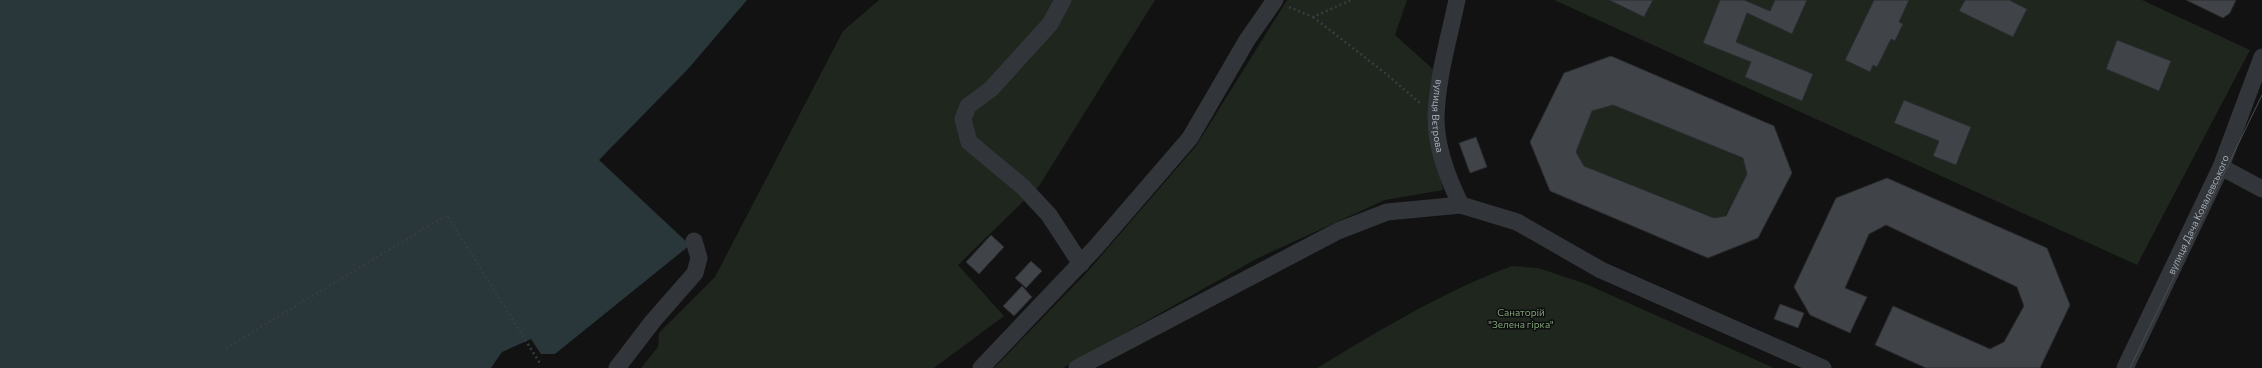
<svg xmlns="http://www.w3.org/2000/svg" width="2262" height="368" font-family="Commissioner,sans-serif">
<style>
.green{fill:#1e261e}
.water{fill:#29363a}
.building{fill:#404347;stroke:#2b2c30;fill-rule:evenodd}
.lines{fill:none;stroke-linecap:round;stroke-linejoin:round}
.path{stroke:#383c40;stroke-width:2.5;stroke-dasharray:2 3;stroke-linecap:butt}
.minor{stroke:#323539;stroke-width:17}
.tram{stroke:#494d52;stroke-width:1}
.labels{text-anchor:middle;stroke-width:3;stroke-linejoin:round;paint-order:stroke}
.street-label{font-size:10px;fill:#a2acb5;stroke:#0d0d0e}
.park-label{font-size:10px;fill:#7ea277;stroke:#0d0d0e}
</style>
<rect width="100%" height="100%" fill="#121213"/>
<path class="green" d="M879 0H1155L1039 186 958 265 1004 316 934 368H641L658 347 659 333 715 277 843 31Z
M1287 0H1407L1395 35 1434 70 1431 131 1443 190 1385 200 1258 258 1063 368H994L1088 271 1196 146Z
M1554 0H2142L2250 50 2137 265Z
M1613 105 1743 158 1747 174 1725 216 1714 218 1584 166 1576 152 1592 111Z
M1512 266 1538 268 1586 284 1774 368H1317C1380 330 1442 292 1512 266Z"/>
<path class="water" d="M0 0H747L688 69 599 160 690 245 555 354H541L531 339 502 352 491 368H0Z"/>
<path class="building" d="M1609 0H1653L1644 17Z
M1720 0H1744L1770 11 1775 0H1807L1792 34 1747 13 1736 42 1813 74 1802 101 1745 77 1751 62 1703 43Z
M1874 0H1909L1899 22 1903 24 1895 41 1891 39 1877 67 1873 65 1870 72 1845 60Z
M1965 0H2009L2027 9 2013 37 1959 11Z
M2186 0H2236L2230 13 2223 18Z
M2117 40 2171 61 2159 91 2106 69Z
M1611 56 1774 126 1792 173 1758 238 1708 258 1550 191 1530 142 1564 73ZM1613 105 1743 158 1747 174 1726 216 1714 218 1584 166 1576 152 1592 111Z
M1904 100 1971 127 1956 165 1933 156 1939 141 1894 123Z
M1476 137 1487 167 1470 173 1459 143Z
M1887 178 2047 248 2070 305 2040 368H1926L1875 345 1893 306 1990 349 2004 342 2024 306 2017 287 1886 225 1869 234 1845 288 1867 297 1850 333 1810 315 1794 287 1836 198Z
M991 235 1004 247 979 274 966 262Z
M1031 261 1042 271 1026 288 1015 278Z
M1022 286 1032 297 1014 316 1003 306Z
M1780 304 1804 313 1798 328 1774 319Z"/>
<g class="lines">
<path class="path" d="M1289 7 1313 17 1351 0
M1313 17 1385 73 1421 104
M226 348 447 215 541 365"/>
<g class="minor">
<path d="M1063 0 1050 24 991 89 968 106 963 119 969 142 1023 187 1049 215 1081 264"/>
<path id="s1" d="M1457 0C1449 38 1437 78 1436 118 1436 148 1448 179 1461 205"/>
<path d="M2221 167 2262 189"/>
<path d="M617 368 653 321 695 273 699 258 694 241"/>
<path d="M981 368 1096 247 1190 138 1247 40 1275 0"/>
<path d="M1077 368 1338 231 1387 212 1461 205 1517 222 1601 270 1823 368"/>
<path id="s2" d="M2125 368 2221 167 2262 57"/>
</g>
<path class="tram" d="M2130 368 2262 95"/>
</g>
<g class="labels">
<g class="street-label">
<text dy="4" stroke="none"><textPath href="#s1" startOffset="118">вулиця Вєтрова</textPath></text>
<text dy="4" stroke="none"><textPath href="#s2" startOffset="170">вулиця Дача Ковалевського</textPath></text>
</g>
<g class="park-label">
<text x="1521" y="316">Санаторій<tspan x="1521" dy="12">"Зелена гірка"</tspan></text>
</g>
</g>
</svg>
